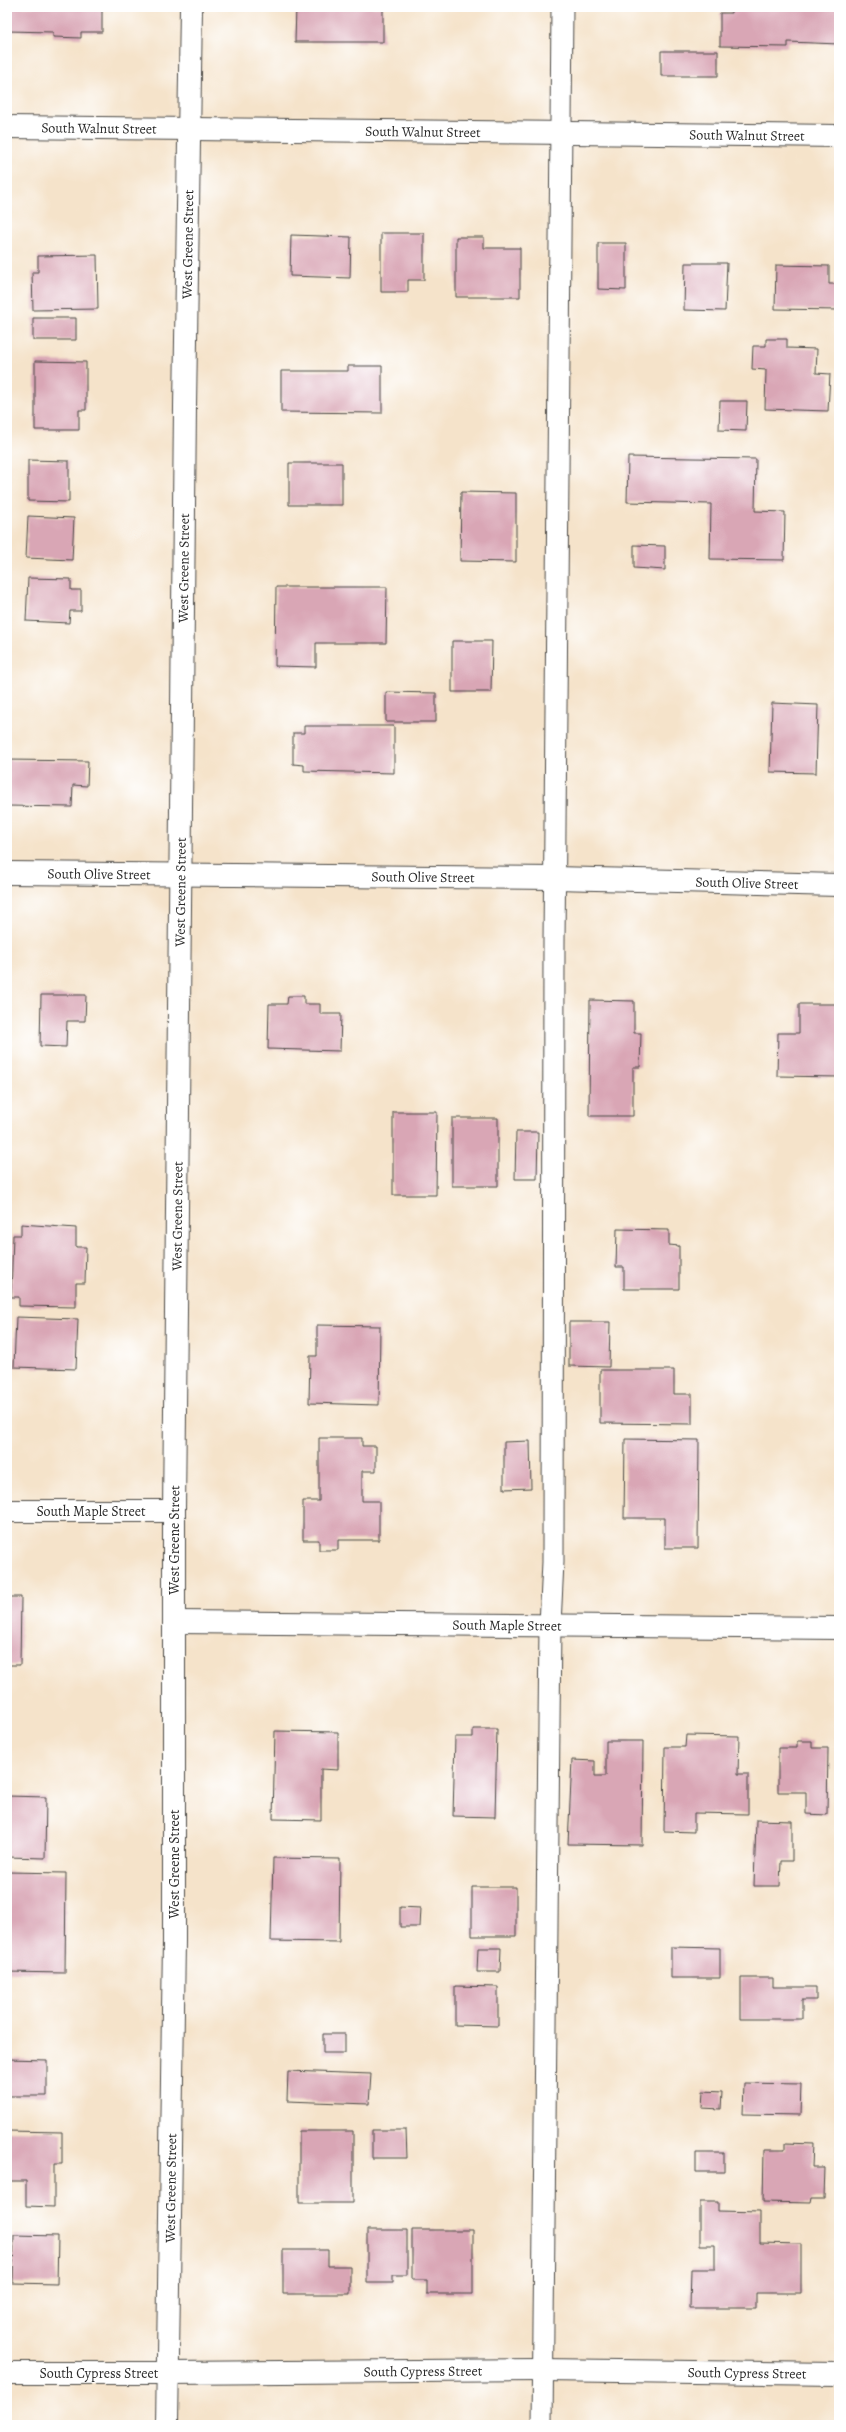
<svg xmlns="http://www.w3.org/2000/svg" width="846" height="2432" font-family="Alegreya,serif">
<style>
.building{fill:#d9a6b5}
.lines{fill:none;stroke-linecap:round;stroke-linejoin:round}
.lane-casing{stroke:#494743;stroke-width:23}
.street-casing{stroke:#494743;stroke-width:24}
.lane{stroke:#fff;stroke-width:21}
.street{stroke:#fff;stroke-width:22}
.labels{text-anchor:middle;stroke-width:3.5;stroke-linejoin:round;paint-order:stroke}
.street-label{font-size:14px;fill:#2b2b2b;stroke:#fff}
</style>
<rect width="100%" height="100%" fill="#fff"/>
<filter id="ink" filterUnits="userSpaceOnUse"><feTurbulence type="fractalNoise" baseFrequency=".025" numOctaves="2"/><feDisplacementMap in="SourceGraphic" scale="8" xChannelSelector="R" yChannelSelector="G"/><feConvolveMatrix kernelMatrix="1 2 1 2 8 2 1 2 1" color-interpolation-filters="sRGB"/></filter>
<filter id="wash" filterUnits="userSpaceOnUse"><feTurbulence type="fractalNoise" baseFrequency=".012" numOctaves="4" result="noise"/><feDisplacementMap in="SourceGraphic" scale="16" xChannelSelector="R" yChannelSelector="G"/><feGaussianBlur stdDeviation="0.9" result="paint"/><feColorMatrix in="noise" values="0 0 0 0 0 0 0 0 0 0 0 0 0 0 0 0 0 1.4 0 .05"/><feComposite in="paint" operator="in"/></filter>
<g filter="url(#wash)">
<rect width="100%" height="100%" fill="#f5e3ca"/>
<g id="blocks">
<path class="building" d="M7 7H102V32H81V38L53 37V32L7 31Z
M296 7H383V42H295Z
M731 7H839V44L788 42V47L720 46V13H731Z
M661 51H718V76H661Z
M381 233H424V280H408V292H381Z
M291 235 351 237 350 278 290 276Z
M456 237H484V248H520V297H456Z
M598 243H626V290L598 289Z
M97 255 98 309 33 310 32 272H38V256Z
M685 263H727L725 311 684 310Z
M776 265 829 266V284H839V310L775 309Z
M33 318H76V340H33Z
M766 339H787V348L817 349 816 373 830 374 828 411 765 409 766 370 752 369 753 346H766Z
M35 361 86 362V410H79V430H35Z
M348 366H382V413L281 412V371H348Z
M720 401H747L746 431 719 430Z
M628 457 756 459 755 511 785 512 784 560 710 559 711 504 627 502Z
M28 460 69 461V502L28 501Z
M289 463H342V505H289Z
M461 492 516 493V562L460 561Z
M28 516 74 518 72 560 26 558Z
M634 545 665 546V570L634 568Z
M28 578 71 579V590H81V611H70L69 623 26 621Z
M276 587H387L386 643H316V667L275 666Z
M452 641H492L491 692H452Z
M386 692 436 693V722H386Z
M772 703 818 705 816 773 770 772Z
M304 726H394V773L304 771V765L293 764V733H304Z
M7 760 88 761 87 786 73 785 72 807 7 806Z
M41 995H86L85 1021H67L66 1047 40 1046Z
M288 996H304V1004H320V1014H341L340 1051 268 1049 269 1004H287Z
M590 1000 634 1001V1033H641L640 1067H633V1116H589Z
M799 1004H839V1077L777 1076 778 1033H799Z
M393 1112H437L436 1195H393Z
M452 1118H498V1186H452Z
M516 1132H538L537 1179H515Z
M21 1224 76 1228V1247H86L85 1283H76V1307L19 1306V1297H11L13 1235H21Z
M617 1229 669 1230V1245L679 1246V1289H624V1267H616Z
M16 1317 78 1319 76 1369 14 1367Z
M569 1322H610L609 1367 569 1366Z
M317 1325 380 1326 379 1405 309 1403 310 1356H317Z
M600 1370H674V1394H692V1424L600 1423Z
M319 1438H362V1446H376V1471H362V1501H379V1540H338V1550H319V1540H303V1501H319Z
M625 1439 699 1440 698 1548H665V1518H624Z
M530 1441 531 1488 504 1489V1442Z
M7 1597H21L20 1665H7Z
M473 1729H497L495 1817 453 1816 455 1737H473Z
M275 1731 338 1732V1770L321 1769V1820L273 1819Z
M686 1735 739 1736 738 1774H748V1814L694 1813V1832L664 1831 665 1747H685Z
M606 1741H643L642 1845 568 1844 572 1760 595 1761V1776H606Z
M797 1741H812V1748H828L827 1815 806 1814V1792H778V1748H797Z
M7 1796 46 1797 45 1858 7 1857Z
M756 1820 792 1821V1861H781L780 1886H754Z
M273 1858 340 1859 339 1942 271 1941Z
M7 1872 66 1873 65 1973 7 1972Z
M472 1887H516V1936H472Z
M400 1907 420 1908 419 1927H400Z
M671 1947 720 1948V1978H671Z
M478 1948H501L500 1972H477Z
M741 1978H773V1987H816V2000H802V2019H741Z
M455 1986 498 1987V2026L455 2025Z
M323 2034H345V2053H323Z
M7 2059 47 2060V2096H7Z
M288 2071 371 2074 369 2104 287 2101Z
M744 2083 801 2084 800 2115 743 2114Z
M703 2091 722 2092 721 2109 702 2108Z
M372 2130H406L407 2158H372Z
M7 2131 62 2132V2164H54V2207L26 2206V2181H7Z
M299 2131H353V2203H299Z
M785 2143 813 2144 812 2167H825L824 2198H812L811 2203 763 2202 764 2150H785Z
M696 2153H724V2172H696Z
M700 2202H718V2211L760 2212V2243L801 2244V2293H756V2308H690L691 2269H715V2245H700Z
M367 2230H407V2275H393V2283H367Z
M412 2230H473V2294H427V2280H412Z
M14 2235 58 2236 57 2284 13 2283Z
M283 2250H328V2266H350V2294H283Z"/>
</g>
</g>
<g filter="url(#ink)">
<use href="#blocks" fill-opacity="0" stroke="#494743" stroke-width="1"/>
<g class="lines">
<g class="lane-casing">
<path id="lane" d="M542 2425 550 1625 553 1562 554 943 562 7"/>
</g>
<g class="street-casing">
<g id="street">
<path id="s1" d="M7 127 839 136"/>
<path id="s2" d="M7 873 555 878 839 885"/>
<path id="s3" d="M7 1511H174"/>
<path id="s4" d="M175 1622 839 1628"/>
<path id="s5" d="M7 2373H168L542 2370 839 2374"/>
<path id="s6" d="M167 2425 174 1941V1511L185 407 191 7"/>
</g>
</g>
<use href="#lane" class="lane"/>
<use href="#street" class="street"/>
</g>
</g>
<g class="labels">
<g class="street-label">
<text dy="5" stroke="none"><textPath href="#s1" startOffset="92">South Walnut Street</textPath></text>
<text dy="5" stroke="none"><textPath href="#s1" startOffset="416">South Walnut Street</textPath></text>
<text dy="5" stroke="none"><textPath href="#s1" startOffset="740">South Walnut Street</textPath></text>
<text dy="5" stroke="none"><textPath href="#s6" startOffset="2181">West Greene Street</textPath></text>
<text dy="5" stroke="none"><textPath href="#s6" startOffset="1857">West Greene Street</textPath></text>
<text dy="5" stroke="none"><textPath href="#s2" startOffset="92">South Olive Street</textPath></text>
<text dy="5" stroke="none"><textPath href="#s2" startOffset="416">South Olive Street</textPath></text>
<text dy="5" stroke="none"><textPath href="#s2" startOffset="740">South Olive Street</textPath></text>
<text dy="5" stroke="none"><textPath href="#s6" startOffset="1533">West Greene Street</textPath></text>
<text dy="5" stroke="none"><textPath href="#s6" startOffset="1209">West Greene Street</textPath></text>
<text dy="5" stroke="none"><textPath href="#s3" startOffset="84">South Maple Street</textPath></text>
<text dy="5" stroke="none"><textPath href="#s6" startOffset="885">West Greene Street</textPath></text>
<text dy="5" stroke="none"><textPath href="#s4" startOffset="332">South Maple Street</textPath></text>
<text transform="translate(174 1864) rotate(-90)" y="5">West Greene Street</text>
<text dy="5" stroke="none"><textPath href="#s6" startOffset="237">West Greene Street</textPath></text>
<text dy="5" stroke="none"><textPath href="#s5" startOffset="416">South Cypress Street</textPath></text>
<text dy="5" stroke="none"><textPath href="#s5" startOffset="92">South Cypress Street</textPath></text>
<text dy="5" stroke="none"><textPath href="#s5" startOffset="740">South Cypress Street</textPath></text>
</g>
</g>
<rect width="846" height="2432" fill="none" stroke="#fff" stroke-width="24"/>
</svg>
